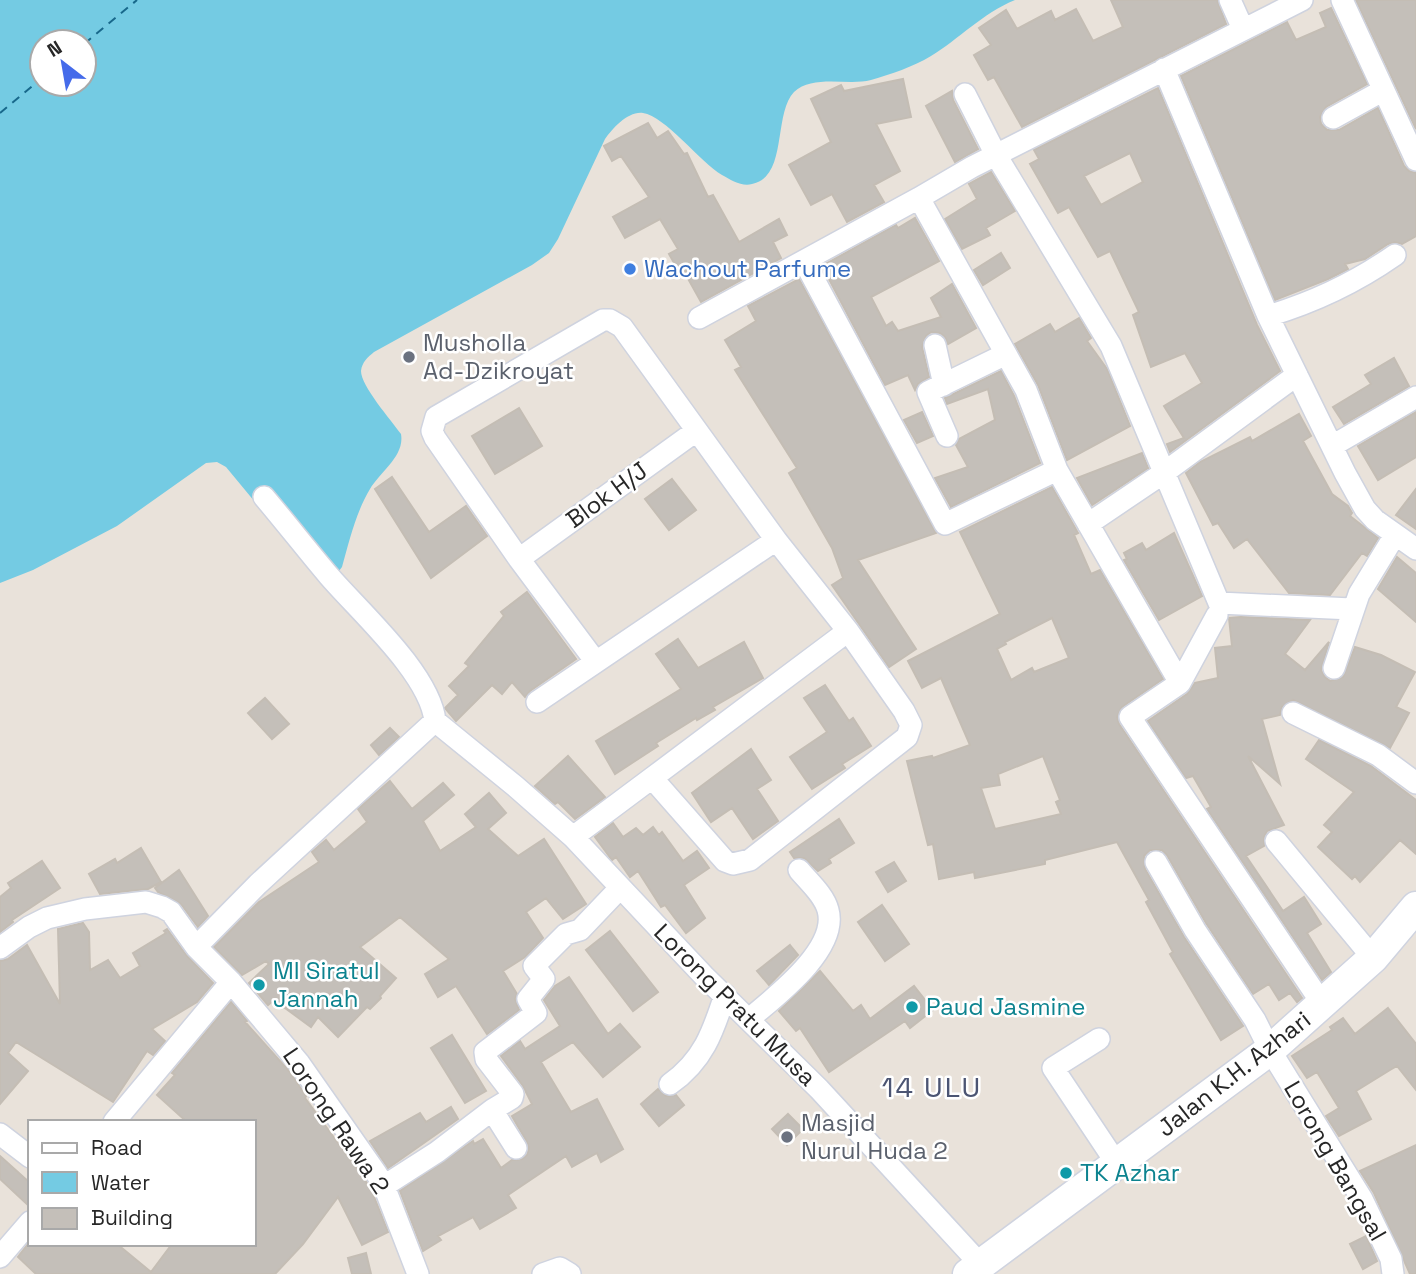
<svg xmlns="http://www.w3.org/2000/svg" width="1416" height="1274" font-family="'Space Grotesk',sans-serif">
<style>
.water{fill:#74cbe3;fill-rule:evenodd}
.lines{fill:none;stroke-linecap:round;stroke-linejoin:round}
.ferry{stroke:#18688b;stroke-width:2;stroke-dasharray:9 7;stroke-linecap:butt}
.building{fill:#c4bfb9;stroke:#c4bdb4;stroke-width:2;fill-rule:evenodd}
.street-casing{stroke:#cfd3df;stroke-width:24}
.secondary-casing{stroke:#cfd3df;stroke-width:33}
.street{stroke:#fff;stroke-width:21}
.secondary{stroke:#fff;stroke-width:30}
.shop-dot{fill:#3f7fe0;stroke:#fff;stroke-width:2.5}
.worship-dot{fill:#6b7280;stroke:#fff;stroke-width:2.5}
.culture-dot{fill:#0f9aa8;stroke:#fff;stroke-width:2.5}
.labels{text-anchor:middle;stroke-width:5;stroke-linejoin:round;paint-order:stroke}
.shop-label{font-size:24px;fill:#366cbe;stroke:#fff;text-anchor:start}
.worship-label{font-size:24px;fill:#5b616d;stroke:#fff;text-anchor:start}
.street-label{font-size:24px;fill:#272727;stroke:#fff}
.culture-label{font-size:24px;fill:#0d838f;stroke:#fff;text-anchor:start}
.quarter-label{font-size:28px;letter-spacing:2px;fill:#4c5573;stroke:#fff}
</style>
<rect width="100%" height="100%" fill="#e9e2da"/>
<path class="water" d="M0 0H1015C983 13 959 39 931 56 913 67 891 74 871 80 848 86 813 74 794 92 773 114 788 177 752 184 742 187 731 180 722 175 700 162 665 116 643 113 628 111 613 128 605 139L558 239 549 253 532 265 374 352C368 357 362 362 361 371 361 386 391 420 401 434 405 456 380 472 370 489 356 512 349 542 342 567L335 576 269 519 226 467 217 462 206 463 117 526 33 570 0 583ZM42 42H84V84H42Z"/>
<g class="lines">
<path class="ferry" d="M84 44 137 0
M0 113 42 78"/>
</g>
<path class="building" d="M1111 0H1217L1226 24 1022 127 994 77 988 80 974 55 991 45 979 28 1006 10 1017 29 1051 11 1055 20 1076 9 1093 41 1123 27Z
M1356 0H1416V129Z
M1331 8 1367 84 1326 107 1320 117 1321 124 1327 130H1339L1378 108 1404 166 1409 171 1416 173V236L1402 244 1395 242 1388 244 1365 259 1345 264 1348 269 1328 279 1275 300 1181 76 1287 22 1296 40 1326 27 1320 13Z
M903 79 911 117 876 124 900 171 874 185 884 202 847 222 832 194 811 205 789 165 831 142 811 99 841 85 844 91Z
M1158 88 1257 325 1280 371 1170 452 1167 444 1184 438 1164 406 1202 383 1185 353 1151 367 1133 315 1139 312 1110 251 1098 257 1069 207 1058 213 1030 164 1039 159 1034 150ZM1130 153 1143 182 1101 205 1084 176Z
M952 91 953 100 978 149 955 162 926 106Z
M648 123 657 138 668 131 684 154 687 153 708 197 713 195 739 242 779 219 787 235 773 242 781 258 701 302 681 266 677 268 669 254 678 249 660 219 625 238 613 217 649 197 621 156 612 161 604 146Z
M991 172 1015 211 986 228 990 235 962 249 945 219 977 199 969 184Z
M915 218 939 261 871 297 886 326 892 322 898 331 941 317 931 298 952 284 976 328 948 344 945 337 940 333 931 332 926 336 922 347 929 377 918 384 915 390 908 375 885 385 822 266 896 225 898 228Z
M1001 253 1010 268 983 285 974 270Z
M799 279 936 533 858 560 916 649 889 667 832 585 843 578 832 548 789 473 797 468 735 370 741 367 725 340 756 321 748 306Z
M1079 318 1091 338 1087 341 1107 369 1130 426 1067 460 1038 385 1015 344 1050 324 1055 332Z
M1394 358 1409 386 1344 424 1333 407 1371 384 1365 375Z
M1001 371 1014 396 1040 463 951 507 935 478 968 467 956 445 959 439 995 420 988 389 947 404 945 398Z
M519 408 542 446 495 474 472 436Z
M922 412 933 436 917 443 904 420Z
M1416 412V457L1378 480 1358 446Z
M1299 414 1311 436 1303 441 1332 494 1348 506 1352 513 1350 516 1378 538 1367 556 1362 553 1330 595 1289 593 1247 539 1234 548 1218 523 1213 525 1186 473 1200 462 1250 437 1252 441Z
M1142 453 1148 468 1092 505 1077 478Z
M392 477 429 532 466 506 487 536 431 578 375 489Z
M672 479 696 510 669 530 645 499Z
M1052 487 1078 533 1074 535 1091 574 1100 570 1163 679 1122 707 1117 717 1119 724 1302 998 1297 1002 1290 993 1279 1000 1269 984 1253 994 1206 923 1167 855 1162 850H1150L1144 856 1145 869 1184 937 1243 1026 1221 1040 1170 954 1173 952 1146 902 1149 900 1117 842 1045 860V864L975 878 974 872 939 879 933 844 928 845 907 761 932 756 933 758 970 745 941 678 922 688 908 661 1000 614 960 532ZM1052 618 1069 658 1034 672 1032 668 1011 680 997 649 1006 644 1005 642ZM1043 756 1060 800 1056 802 1061 814 995 829 981 788 1000 785 998 774Z
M1416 489V529L1396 515Z
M1174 533 1202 596 1159 620 1124 560 1127 559 1124 553 1142 543 1146 550Z
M1397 557 1416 573V622L1378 589Z
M527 592 576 659 530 691 525 697 512 682 502 694 492 685 456 721 445 708 458 695 449 686 469 666 465 663 504 616 501 612Z
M1241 617 1310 620 1285 654 1305 670 1329 642 1321 670 1325 677 1330 681 1343 677 1355 647 1381 655 1415 672 1396 707 1409 713 1390 748 1293 700 1282 707 1280 715 1262 719 1280 784 1248 756 1284 825 1267 831 1264 837V846L1246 856 1283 911 1304 897 1321 924 1307 933 1331 972 1322 980 1207 809 1211 807 1193 776 1186 778 1148 721 1187 694 1195 683 1218 678 1215 648 1232 646 1229 618Z
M678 639 698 668 744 642 763 678 713 707 715 710 697 720 696 718 656 743 658 746 615 774 596 741 681 689 656 654Z
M825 685 849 721 853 718 871 746 842 764 845 768 812 789 790 757 827 732 804 698Z
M265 698 289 724 272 739 248 713Z
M390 728 399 737 379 755 371 745Z
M1319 740 1371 766 1416 800V854L1400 840 1360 882 1355 876 1352 879 1318 847 1332 832 1324 825 1354 792 1306 759Z
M751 749 771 780 757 789 778 821 753 839 732 808 711 822 692 793Z
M568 756 605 797 575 819 558 802 555 804 535 786Z
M390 781 412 809 443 783 454 795 423 821 440 851 476 827 465 814 489 793 506 813 488 829 518 856 544 839 586 904 563 919 546 898 526 912 543 938 525 957 503 971 517 994 515 999 519 1010 487 1034 456 986 438 997 425 974 449 959 400 917 360 947 396 978 380 996 381 998 370 1009 367 1007 338 1037 318 1017 311 1027 274 1000 268 1005 249 983 269 964 266 961 242 975 214 947 259 902 319 862 312 852 320 845 326 840 334 850 367 822 358 809Z
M839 819 854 843 829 859 831 863 818 871 804 858H794L790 852Z
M613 823 623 837 636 828 643 835 653 827 659 835 662 832 683 861 697 851 709 868 684 885 705 918 686 933 665 905 661 907 638 871 630 877 616 857 612 860 595 837Z
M141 848 161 882 148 889 100 894 89 874 115 859 117 863Z
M42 861 60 888 12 920 13 922 0 932V897L11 888 8 883Z
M894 862 906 881 888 892 876 872Z
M179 870 208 916 198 927 181 904 158 892 155 888Z
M882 905 909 944 885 961 858 922Z
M83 923 89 932 90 970 108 960 120 978 140 966 133 953 166 933 164 931 167 929 187 956 213 983 197 1002 152 1029 165 1041 153 1055 147 1051 113 1102 16 1042 8 1053 28 1071 0 1104V961L8 959 27 945 60 1004 58 929Z
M610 931 658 992 633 1011 586 950Z
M790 945 798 955 769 985 757 971Z
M820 971 853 1011 861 1005 870 1019 914 986 933 1010 910 1028 905 1021 829 1072 800 1028 796 1031 779 1011Z
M569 977 608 1034 620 1024 640 1047 603 1077 573 1042 541 1062 571 1112 597 1099 623 1149 601 1162 597 1153 572 1167 566 1156 508 1195 516 1208 480 1229 473 1217 438 1236 441 1240 423 1251 400 1191 473 1141 474 1144 483 1139 501 1168 512 1160 522 1159 527 1155 529 1148 527 1142 512 1116 532 1104 523 1086 501 1056 520 1041 525 1049 560 1026 544 1000 555 986Z
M231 1002 247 1021 245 1022 289 1071 306 1096 305 1098 365 1180 372 1192 388 1232 362 1245 338 1197 303 1244 275 1274H36L18 1257 28 1244H117L151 1272 172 1244H254V1122H187L157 1095 175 1075 172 1073Z
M1388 1008 1416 1044V1090L1397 1066 1390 1070 1356 1091 1371 1119 1339 1136 1326 1116 1339 1108 1317 1072 1307 1078 1292 1056 1332 1030 1330 1027 1343 1018 1355 1034Z
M452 1035 486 1091 465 1103 431 1048Z
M658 1089 666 1096 676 1095 684 1105 659 1126 641 1104Z
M451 1107 458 1119 388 1168 370 1141 420 1113 426 1122Z
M788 1114 803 1129 787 1145 772 1129Z
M1416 1145V1274H1410L1374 1193 1360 1171Z
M0 1156 30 1183V1207L0 1179Z
M1366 1236 1377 1261 1363 1269 1350 1244Z
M366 1253 371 1274H352L348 1258Z"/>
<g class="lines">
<g class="street-casing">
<path id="street" d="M1230 0 1243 29
M1342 0 1416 160
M1164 69 1268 316 1345 473 1365 509 1375 520 1416 549
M965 94 996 155 1111 346 1219 603 1352 609
M1333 118 1382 91
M919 198 972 167 1302 0
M804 261 945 524 1057 470 1180 683 1130 717 1323 1005
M1268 316C1315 302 1355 283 1395 255
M699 318 919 198 1026 390 1057 470
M935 345 944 385
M947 436 928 392 1006 354
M1332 446 1416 397
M264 497C286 523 307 550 329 576 360 612 430 674 435 721L258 884 196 947 231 982 299 1063 376 1173 384 1186 418 1274
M1088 524 1165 472 1297 375
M776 540 848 631 904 711 911 725 907 737 750 860 733 864 725 861 652 778 848 631
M519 559 696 431
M1334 668 1359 594 1395 535
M1180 683 1217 615
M537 702 776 540 622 327 610 320H603L436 417 432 431 435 438 519 559 596 662
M1293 713 1378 755 1416 783
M435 721 515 786 573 837 704 976 819 1089 981 1265
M573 837 652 778
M1276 841 1373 958
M1156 862 1195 930 1255 1020 1270 1050 1362 1199 1391 1259 1393 1274
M0 948 29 927 47 918 85 909 146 902 162 907 171 912 196 947
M749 1019C775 997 839 949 828 910 824 895 809 882 799 870
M1099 1039 1053 1068 1117 1164
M670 1084C703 1061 713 1032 725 995
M492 1110 512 1098 513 1094 486 1059 485 1052 536 1013 528 999 544 979 534 966 566 934 580 930 620 888
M114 1122 231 982
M0 1134 30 1157
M384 1186 437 1152 492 1110 516 1148
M0 1257 30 1222
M543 1274 560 1268 570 1274"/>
</g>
<g class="secondary-casing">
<path id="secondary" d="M968 1274 1270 1050 1373 958 1416 907"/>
</g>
<use href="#street" class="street"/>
<use href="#secondary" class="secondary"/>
</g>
<circle class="shop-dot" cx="630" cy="269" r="7"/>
<g class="worship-dot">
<circle cx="409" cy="357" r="7"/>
<circle cx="787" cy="1137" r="7"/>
</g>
<g class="culture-dot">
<circle cx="259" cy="985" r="7"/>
<circle cx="912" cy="1007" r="7"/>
<circle cx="1066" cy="1173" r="7"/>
</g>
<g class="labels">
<g class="shop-label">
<text x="644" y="277">Wachout Parfume</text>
</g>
<g class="worship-label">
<text x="423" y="351">Musholla<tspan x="423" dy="28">Ad-Dzikroyat</tspan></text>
<text x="801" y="1131">Masjid<tspan x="801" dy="28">Nurul Huda 2</tspan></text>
</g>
<g class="street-label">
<text transform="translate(607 495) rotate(-36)" y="8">Blok H/J</text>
<text transform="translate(735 1005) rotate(45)" y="8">Lorong Pratu Musa</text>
<text transform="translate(1234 1074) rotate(-38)" y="8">Jalan K.H. Azhari</text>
<text transform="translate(336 1121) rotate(56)" y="8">Lorong Rawa 2</text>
<text transform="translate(1335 1161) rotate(60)" y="8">Lorong Bangsal</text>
</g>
<g class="culture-label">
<text x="273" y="979">MI Siratul<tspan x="273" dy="28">Jannah</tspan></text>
<text x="926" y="1015">Paud Jasmine</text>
<text x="1080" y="1181">TK Azhar</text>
</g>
<g class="quarter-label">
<text x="932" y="1097">14 ULU</text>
</g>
</g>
<rect x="28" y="1120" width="228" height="126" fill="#ffffff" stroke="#a9a9a9" stroke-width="2"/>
<rect x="42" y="1143" width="35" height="10" fill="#ffffff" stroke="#a9a9a9" stroke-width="2"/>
<text x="91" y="1155" font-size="21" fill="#272727">Road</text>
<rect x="42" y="1172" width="35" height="21" fill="#74cbe3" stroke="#a9a9a9" stroke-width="2"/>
<text x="91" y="1190" font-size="21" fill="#272727">Water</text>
<rect x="42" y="1208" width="35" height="21" fill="#c4bfb9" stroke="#a9a9a9" stroke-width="2"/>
<text x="91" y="1225" font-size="21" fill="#272727">Building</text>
<g transform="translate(63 63) rotate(329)"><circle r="33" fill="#ffffff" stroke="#a9a9a9" stroke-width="2"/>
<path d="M0-5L12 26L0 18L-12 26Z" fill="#456bea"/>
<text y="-10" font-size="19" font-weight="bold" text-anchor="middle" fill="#272727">N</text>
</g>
</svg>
